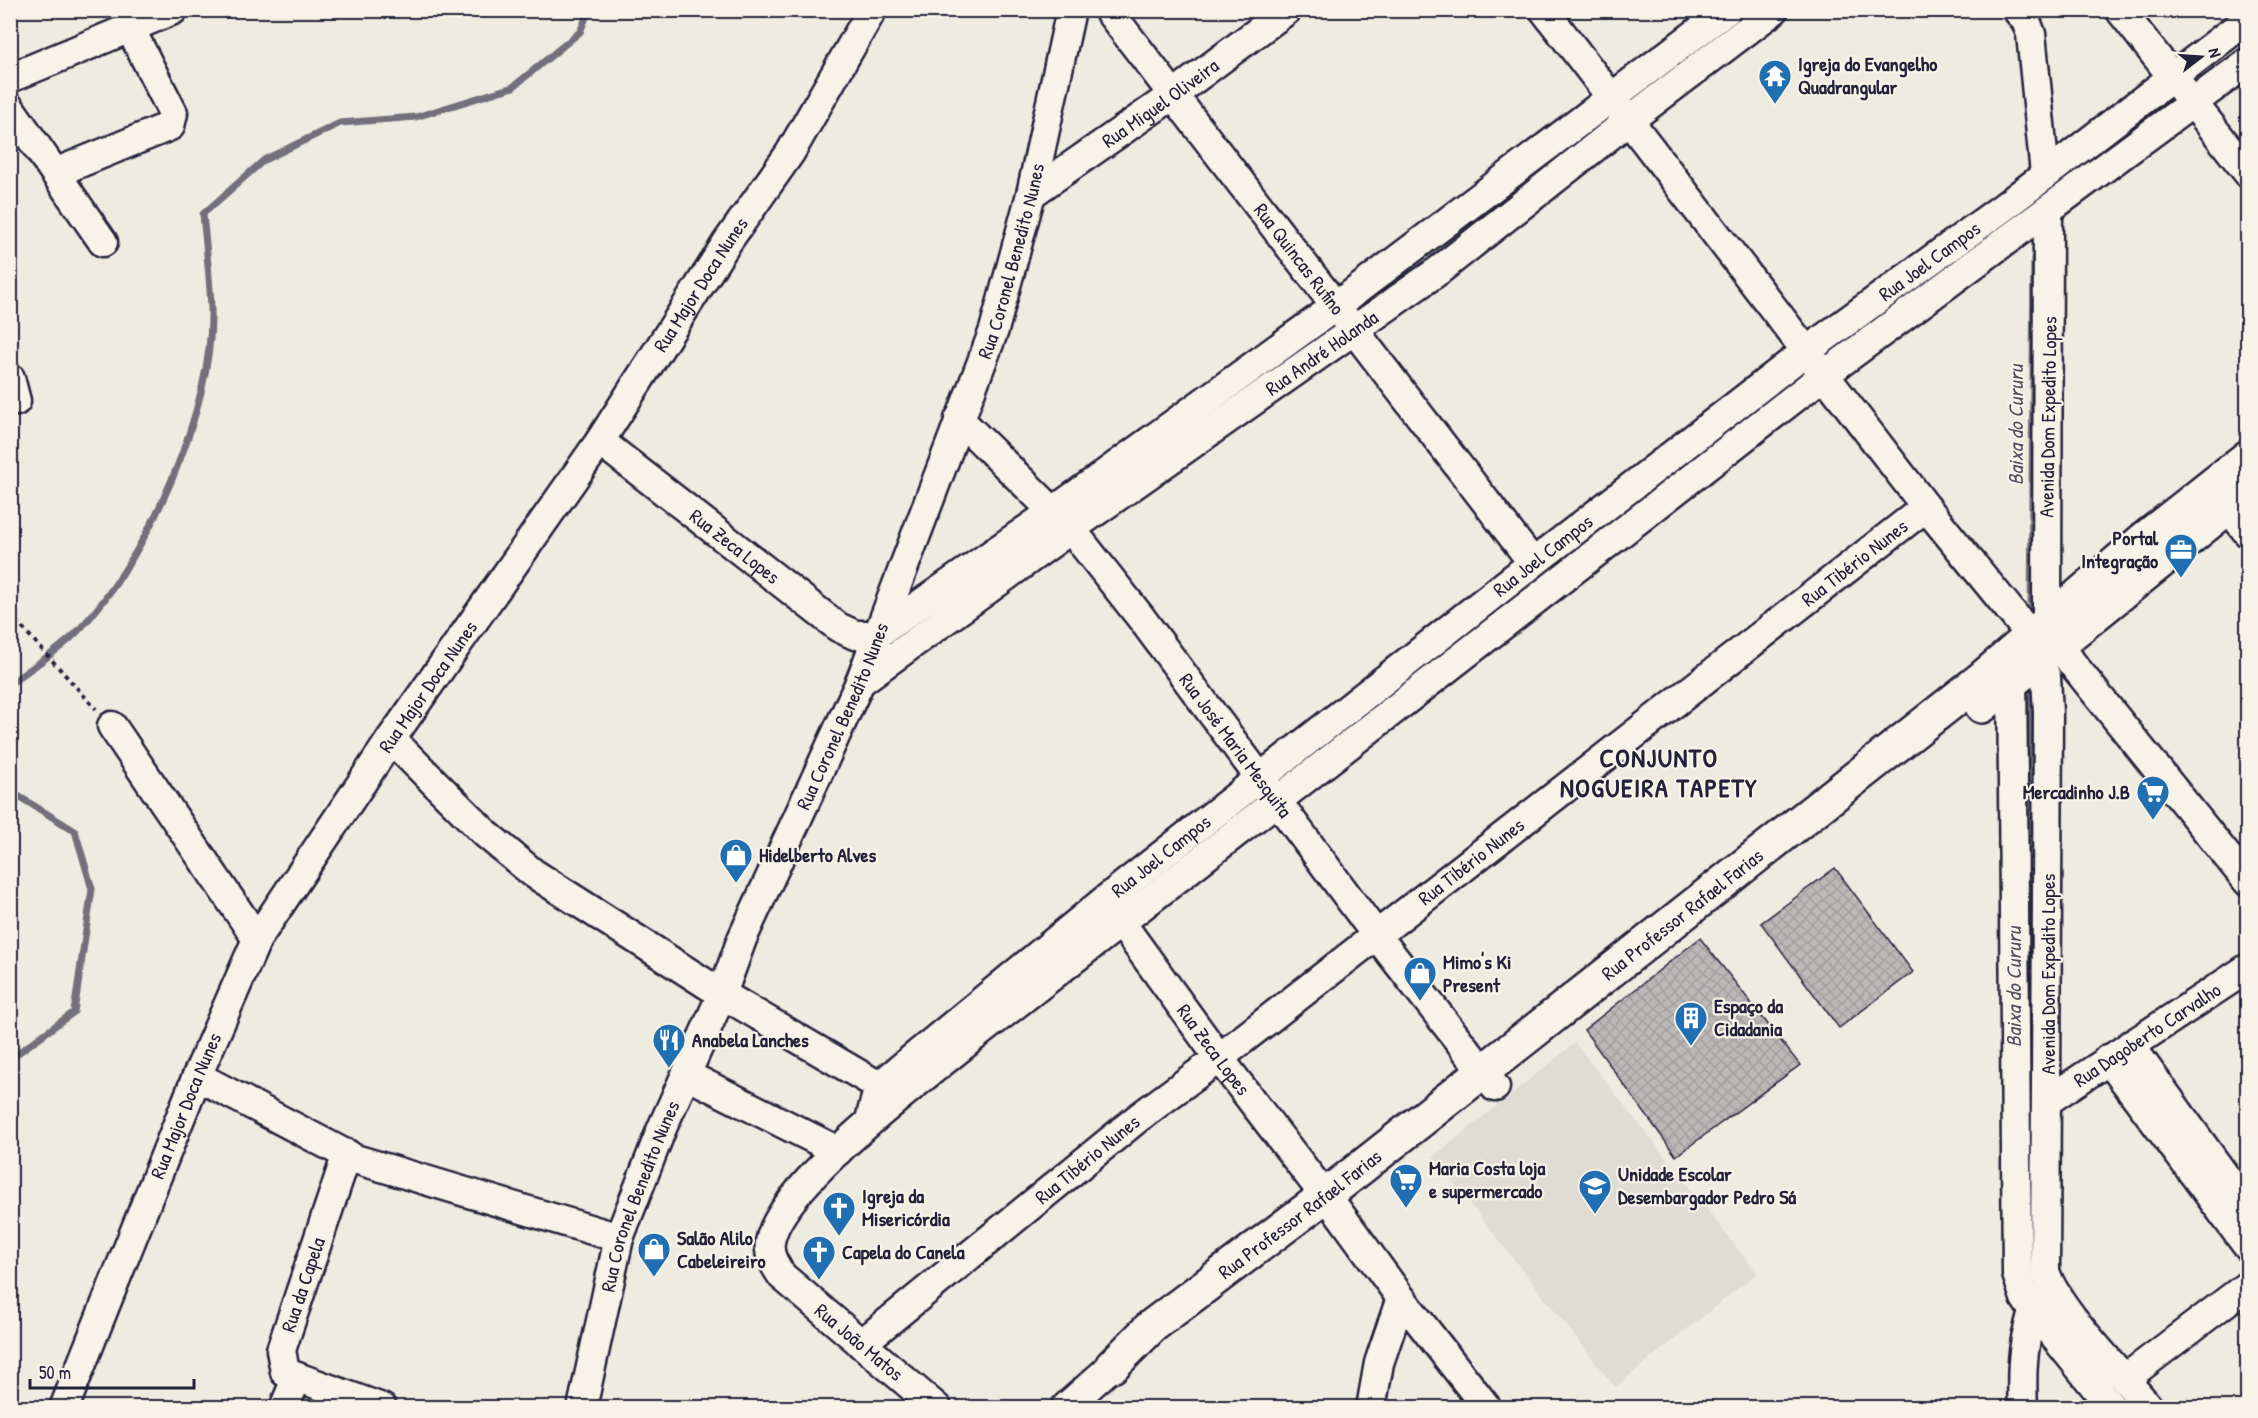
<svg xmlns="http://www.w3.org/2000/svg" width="2258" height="1418" font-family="'Patrick Hand',sans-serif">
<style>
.built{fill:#dfdcd4}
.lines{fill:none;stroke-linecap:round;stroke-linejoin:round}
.stream{stroke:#716f7b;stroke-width:7}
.building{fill:url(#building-cross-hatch);stroke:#22223b;stroke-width:1.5}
.minor-casing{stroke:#22223b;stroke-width:33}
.major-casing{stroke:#22223b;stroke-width:38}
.path{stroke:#22223b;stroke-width:4;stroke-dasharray:4.5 4.5;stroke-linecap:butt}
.minor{stroke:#f7f3e8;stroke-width:28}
.major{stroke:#f7f3e8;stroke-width:33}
.labels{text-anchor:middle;stroke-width:4.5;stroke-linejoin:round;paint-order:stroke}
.poi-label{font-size:20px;font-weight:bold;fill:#22223b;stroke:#f7f3e8;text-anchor:start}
.street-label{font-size:20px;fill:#22223b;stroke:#f7f3e8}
.water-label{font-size:21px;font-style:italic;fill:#504f60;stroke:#f7f3e8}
.district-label{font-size:26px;font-weight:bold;letter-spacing:1.5px;fill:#22223b;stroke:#f7f3e8}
</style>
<defs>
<pattern id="building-cross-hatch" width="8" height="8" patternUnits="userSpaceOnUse" patternTransform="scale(1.5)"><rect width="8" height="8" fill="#bbb8b7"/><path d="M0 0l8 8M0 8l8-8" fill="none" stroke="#a09e9e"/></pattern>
</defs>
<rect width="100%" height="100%" fill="#eeebe1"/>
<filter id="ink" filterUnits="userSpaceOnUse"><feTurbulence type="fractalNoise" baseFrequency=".0167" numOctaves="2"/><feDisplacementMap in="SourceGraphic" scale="12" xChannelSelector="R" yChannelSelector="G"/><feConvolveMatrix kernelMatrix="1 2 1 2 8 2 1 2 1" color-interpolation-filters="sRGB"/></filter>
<g filter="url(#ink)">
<path class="built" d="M1575 1043 1757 1273 1615 1387 1433 1157Z"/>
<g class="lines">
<path class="stream" d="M2040 199 2083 166
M2031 615 2034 258
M10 684C32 667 59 651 78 631 147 559 214 409 211 309 210 278 206 246 203 214L264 160 340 123 416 117 513 87 580 32 589 10
M10 791 75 831 92 889 74 1012 10 1059
M2030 1090 2031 689"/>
</g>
<path class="building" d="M1835 868 1913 972 1839 1028 1761 923Z
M1700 938 1800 1065 1676 1156 1584 1030Z"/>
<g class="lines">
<g class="minor-casing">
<g id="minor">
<path id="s1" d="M1108 10 1533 563"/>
<path d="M1544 10 1926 507 2031 636 2046 677 2048 713 2045 1271C2056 1309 2122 1373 2149 1408"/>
<path d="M2017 10 2026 21 2031 34 2045 174"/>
<path d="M2120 10 2248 173"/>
<path d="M10 78 173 10"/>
<path d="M10 108 103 242"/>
<path d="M55 173 170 126 173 113 130 28"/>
<path id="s2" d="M1031 194 1173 95 1287 10"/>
<path d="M2048 210 2047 623 2071 662 2248 882"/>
<path d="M10 378 16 401"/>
<path id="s3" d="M959 419 1071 529 1142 619 1377 936 1495 1087"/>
<path id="s4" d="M600 441 838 627 855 635H876L1055 510 1336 306 1727 10"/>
<path d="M2214 489 2248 533"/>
<path d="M2012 665 2017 1274 2025 1298 2033 1310 2112 1408"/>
<path id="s5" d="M860 682 1071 529 1438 271 1628 121 1774 10"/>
<path d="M112 726 257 939"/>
<path d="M391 739 486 834 533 873 722 994 879 1086 892 1097"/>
<path id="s6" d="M1111 909 1219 1058 1325 1196"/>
<path d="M2130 1045 2248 1208"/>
<path d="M2108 1059 2248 1247"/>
<path d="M687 1075 838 1151"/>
<path d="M197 1076 355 1159 619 1238"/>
<path id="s7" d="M2047 1101 2248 968"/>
<path id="s8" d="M870 1120 879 1086 1105 900 1533 563 1805 352 2005 206 2248 19"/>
<path d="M1337 1210 1401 1298 1487 1408"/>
<path id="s9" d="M861 1344 1138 1118 1219 1058 1926 507"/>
<path d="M297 1377 382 1408"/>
<path d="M2126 1378 2248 1285"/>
<path id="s10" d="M64 1408 197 1076 257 939 391 739 600 441 728 241 790 153 872 10"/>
<path id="s11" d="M284 1408 297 1377 285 1372 281 1350 347 1154"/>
<path id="s12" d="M582 1408 619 1238 662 1128 722 994 742 939 860 682 994 330 1031 194 1071 10"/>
<path d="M937 1408 782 1276C775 1265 768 1256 770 1242 779 1185 925 1077 971 1039L1824 375 2248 62"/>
<path d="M1065 1408 1112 1366"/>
<path d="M1371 1408 1379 1363 1401 1298"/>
<path d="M2023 1408C2021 1371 2022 1331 2040 1298"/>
</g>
</g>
<g class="major-casing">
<g id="major">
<path d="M1982 706 2248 491"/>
<path id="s13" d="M1112 1366 1152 1326 1325 1196 1981 679 2143 540 2248 457"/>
</g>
</g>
<path class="path" d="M10 614 96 709"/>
<use href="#minor" class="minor"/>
<use href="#major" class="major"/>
</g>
</g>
<defs>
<g id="temple-pin" transform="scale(1.725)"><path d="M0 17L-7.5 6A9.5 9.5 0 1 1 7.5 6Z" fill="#1f6fb2" stroke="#f7f3e8"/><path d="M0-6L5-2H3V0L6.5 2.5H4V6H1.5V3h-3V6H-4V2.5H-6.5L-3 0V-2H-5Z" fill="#fff"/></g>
<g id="office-pin" transform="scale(1.725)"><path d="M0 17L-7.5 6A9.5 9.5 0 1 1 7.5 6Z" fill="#1f6fb2" stroke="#f7f3e8"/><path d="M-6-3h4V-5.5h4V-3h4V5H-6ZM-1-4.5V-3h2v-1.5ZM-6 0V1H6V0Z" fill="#fff"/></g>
<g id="supermarket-pin" transform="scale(1.725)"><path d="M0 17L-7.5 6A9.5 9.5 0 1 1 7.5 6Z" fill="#1f6fb2" stroke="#f7f3e8"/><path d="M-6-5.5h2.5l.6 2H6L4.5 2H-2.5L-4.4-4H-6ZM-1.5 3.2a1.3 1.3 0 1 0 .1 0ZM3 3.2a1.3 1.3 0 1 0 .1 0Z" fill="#fff"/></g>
<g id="shop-pin" transform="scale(1.725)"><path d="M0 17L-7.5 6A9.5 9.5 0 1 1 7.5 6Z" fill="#1f6fb2" stroke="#f7f3e8"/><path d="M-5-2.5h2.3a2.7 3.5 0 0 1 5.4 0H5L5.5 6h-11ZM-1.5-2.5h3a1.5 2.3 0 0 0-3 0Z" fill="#fff"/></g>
<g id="building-pin" transform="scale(1.725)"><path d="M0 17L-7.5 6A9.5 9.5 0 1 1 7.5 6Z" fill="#1f6fb2" stroke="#f7f3e8"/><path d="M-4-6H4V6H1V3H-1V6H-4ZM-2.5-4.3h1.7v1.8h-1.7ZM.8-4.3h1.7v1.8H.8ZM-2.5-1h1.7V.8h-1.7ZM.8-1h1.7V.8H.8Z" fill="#fff"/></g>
<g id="restaurant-pin" transform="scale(1.725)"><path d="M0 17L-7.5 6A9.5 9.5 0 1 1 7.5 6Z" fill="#1f6fb2" stroke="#f7f3e8"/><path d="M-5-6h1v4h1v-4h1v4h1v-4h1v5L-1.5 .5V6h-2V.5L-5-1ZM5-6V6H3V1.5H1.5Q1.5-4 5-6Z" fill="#fff"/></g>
<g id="school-pin" transform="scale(1.725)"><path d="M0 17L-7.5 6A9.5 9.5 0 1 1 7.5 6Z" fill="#1f6fb2" stroke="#f7f3e8"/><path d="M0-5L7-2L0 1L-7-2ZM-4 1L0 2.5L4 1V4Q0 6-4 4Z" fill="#fff"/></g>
<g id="church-pin" transform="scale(1.725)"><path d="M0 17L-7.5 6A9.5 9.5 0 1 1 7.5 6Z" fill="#1f6fb2" stroke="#f7f3e8"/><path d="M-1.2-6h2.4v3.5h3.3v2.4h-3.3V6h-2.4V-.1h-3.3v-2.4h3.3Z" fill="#fff"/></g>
</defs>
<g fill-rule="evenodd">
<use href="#temple-pin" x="1775" y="76"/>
<use href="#office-pin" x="2181" y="550"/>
<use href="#supermarket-pin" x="2153" y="792"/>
<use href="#shop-pin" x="736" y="855"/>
<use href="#shop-pin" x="1420" y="973"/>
<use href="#building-pin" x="1691" y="1018"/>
<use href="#restaurant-pin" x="669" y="1040"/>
<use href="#supermarket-pin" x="1406" y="1180"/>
<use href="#school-pin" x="1595" y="1186"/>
<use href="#church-pin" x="839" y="1208"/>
<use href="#shop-pin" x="654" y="1249"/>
<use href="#church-pin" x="819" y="1252"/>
</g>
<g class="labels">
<g class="poi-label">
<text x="1798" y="71">Igreja do Evangelho<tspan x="1798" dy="23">Quadrangular</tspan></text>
<text x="2158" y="545" text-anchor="end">Portal<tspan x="2158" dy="23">Integração</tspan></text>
<text x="2130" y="799" text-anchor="end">Mercadinho J.B</text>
<text x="759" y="862">Hidelberto Alves</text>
<text x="1443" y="969">Mimo's Ki<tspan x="1443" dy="23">Present</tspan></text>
<text x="1714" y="1013">Espaço da<tspan x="1714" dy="23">Cidadania</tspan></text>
<text x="692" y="1047">Anabela Lanches</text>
<text x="1429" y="1175">Maria Costa loja<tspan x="1429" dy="23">e supermercado</tspan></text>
<text x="1618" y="1181">Unidade Escolar<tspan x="1618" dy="23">Desembargador Pedro Sá</tspan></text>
<text x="862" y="1203">Igreja da<tspan x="862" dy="23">Misericórdia</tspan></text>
<text x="677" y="1245">Salão Alilo<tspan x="677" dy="23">Cabeleireiro</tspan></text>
<text x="842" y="1259">Capela do Canela</text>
</g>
<g class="street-label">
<text dy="7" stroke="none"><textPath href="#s2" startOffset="158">Rua Miguel Oliveira</textPath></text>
<text dy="7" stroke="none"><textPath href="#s1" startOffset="314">Rua Quincas Rufino</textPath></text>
<text dy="7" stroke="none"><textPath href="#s12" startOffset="1228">Rua Coronel Benedito Nunes</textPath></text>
<text dy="7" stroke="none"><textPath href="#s8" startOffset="1371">Rua Joel Campos</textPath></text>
<text dy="7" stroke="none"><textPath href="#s10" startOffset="1298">Rua Major Doca Nunes</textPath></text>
<text dy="7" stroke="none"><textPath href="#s5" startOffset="567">Rua André Holanda</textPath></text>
<text transform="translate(2048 417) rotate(-89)" y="7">Avenida Dom Expedito Lopes</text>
<text dy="7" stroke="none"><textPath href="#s4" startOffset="171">Rua Zeca Lopes</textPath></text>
<text dy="7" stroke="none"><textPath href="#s8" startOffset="885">Rua Joel Campos</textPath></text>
<text dy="7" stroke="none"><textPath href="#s9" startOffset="1264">Rua Tibério Nunes</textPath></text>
<text dy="7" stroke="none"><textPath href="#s10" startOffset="812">Rua Major Doca Nunes</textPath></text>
<text dy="7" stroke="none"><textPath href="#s12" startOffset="742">Rua Coronel Benedito Nunes</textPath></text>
<text dy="7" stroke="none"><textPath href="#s3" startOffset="429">Rua José Maria Mesquita</textPath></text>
<text dy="7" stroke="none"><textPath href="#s8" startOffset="399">Rua Joel Campos</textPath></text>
<text dy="7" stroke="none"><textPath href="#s9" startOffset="778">Rua Tibério Nunes</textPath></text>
<text dy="7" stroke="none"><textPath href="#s13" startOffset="728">Rua Professor Rafael Farias</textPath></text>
<text transform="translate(2048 974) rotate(-90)" y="7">Avenida Dom Expedito Lopes</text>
<text dy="7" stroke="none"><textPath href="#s7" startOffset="120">Rua Dagoberto Carvalho</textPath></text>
<text dy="7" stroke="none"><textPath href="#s6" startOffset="174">Rua Zeca Lopes</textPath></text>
<text dy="7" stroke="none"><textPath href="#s10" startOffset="326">Rua Major Doca Nunes</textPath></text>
<text dy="7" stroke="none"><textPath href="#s9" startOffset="292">Rua Tibério Nunes</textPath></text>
<text dy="7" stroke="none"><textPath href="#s12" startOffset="220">Rua Coronel Benedito Nunes</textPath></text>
<text dy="7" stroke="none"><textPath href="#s13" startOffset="242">Rua Professor Rafael Farias</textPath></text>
<text dy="7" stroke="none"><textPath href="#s11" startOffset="138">Rua da Capela</textPath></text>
<text transform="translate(859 1342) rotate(40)" y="7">Rua João Matos</text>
</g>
<g class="water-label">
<text transform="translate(2016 425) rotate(-90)" y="7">Baixa do Cururu</text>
<text transform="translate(2014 987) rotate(-90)" y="7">Baixa do Cururu</text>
</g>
<g class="district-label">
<text x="1659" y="767">CONJUNTO<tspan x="1659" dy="30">NOGUEIRA TAPETY</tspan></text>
</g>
</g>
<rect width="2258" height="1418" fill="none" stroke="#f7f3e8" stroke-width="36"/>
<rect x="18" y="18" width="2222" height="1382" fill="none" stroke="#22223b" stroke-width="2" filter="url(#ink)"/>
<g transform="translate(2201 57) rotate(73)" stroke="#f7f3e8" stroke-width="4.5" paint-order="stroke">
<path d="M0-4.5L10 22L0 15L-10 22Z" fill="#22223b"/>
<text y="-9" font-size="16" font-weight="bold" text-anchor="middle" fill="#22223b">N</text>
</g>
<path d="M30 1379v9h164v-9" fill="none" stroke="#22223b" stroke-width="3"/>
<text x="39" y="1379" font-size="18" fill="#22223b" stroke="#f7f3e8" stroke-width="4.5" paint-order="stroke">50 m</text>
</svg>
